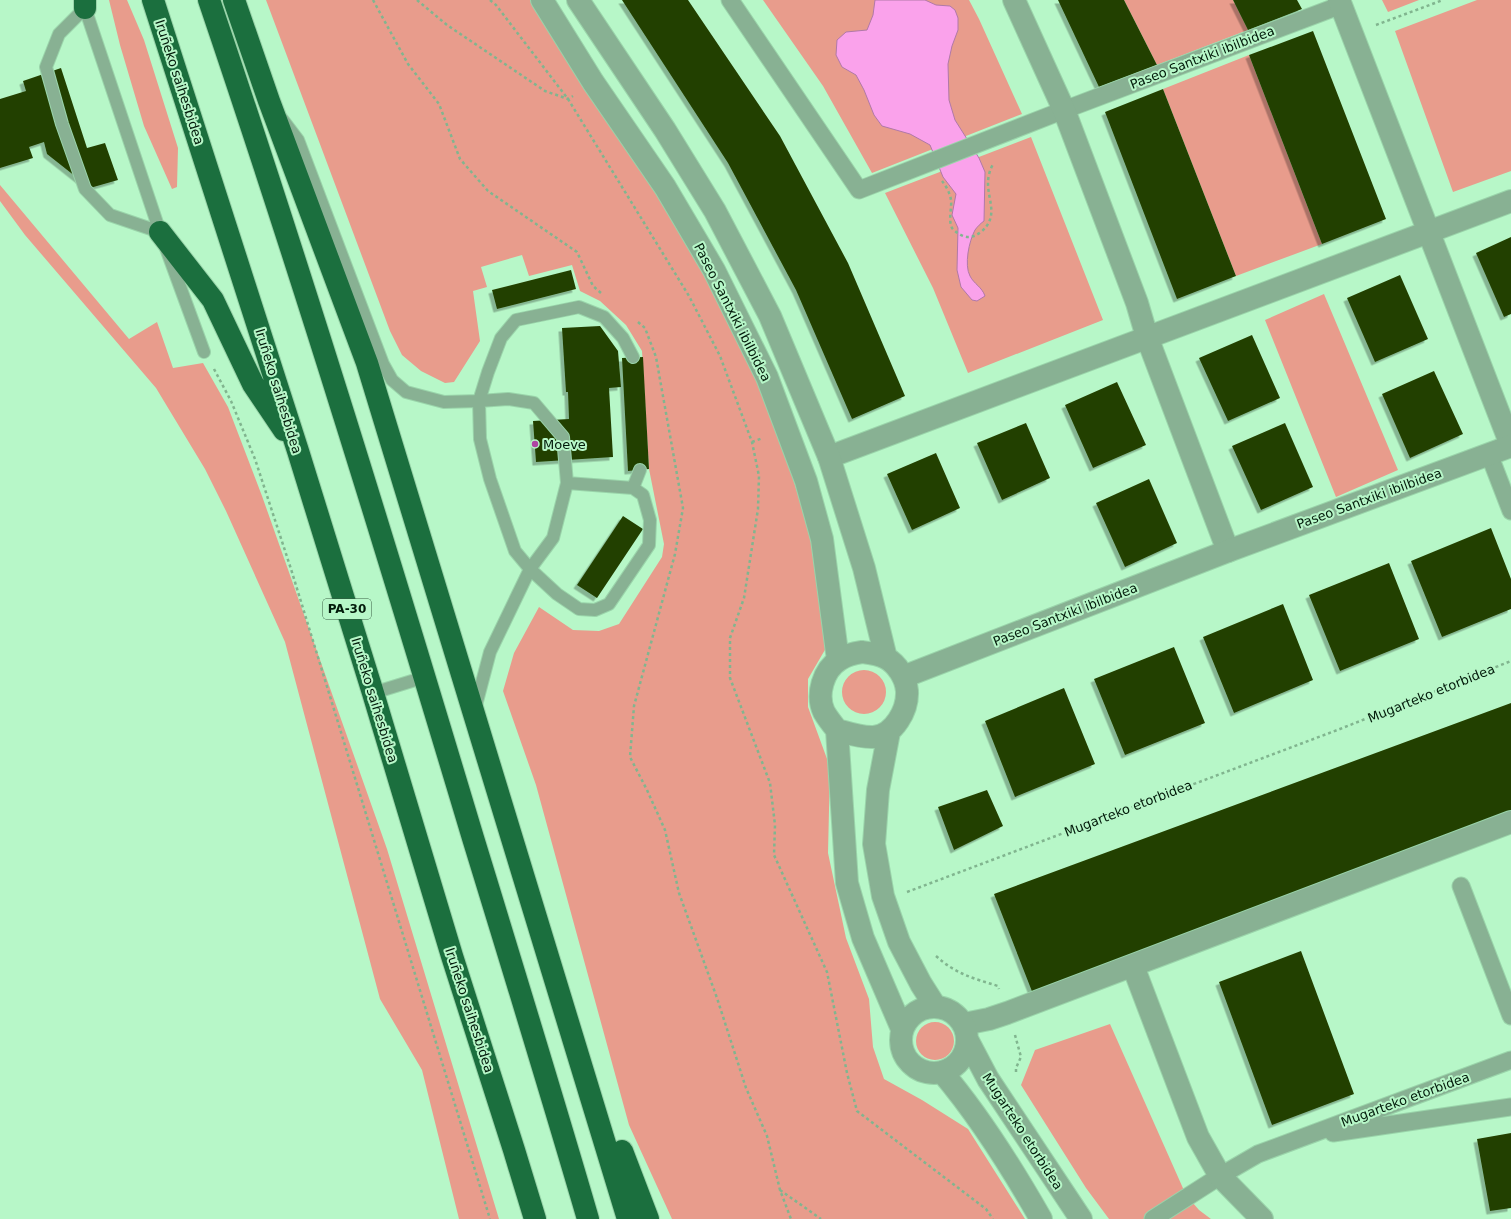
<svg xmlns="http://www.w3.org/2000/svg" width="1511" height="1219" font-family="'DejaVu Sans',sans-serif">
<style>
.green{fill:#e89c8c}
.water{fill:#faa2eb;stroke:#b079a8}
.building{fill:#244104;filter:url(#shadow)}
.lines{fill:none;stroke-linecap:round;stroke-linejoin:round}
.service-casing{stroke:#9ad4aa;stroke-width:14}
.pedestrian-casing{stroke:#9ad4aa;stroke-width:19}
.minor-casing{stroke:#9ad4aa;stroke-width:24}
.tertiary-casing{stroke:#9ad4aa;stroke-width:24}
.motorway-casing{stroke:#9ad4aa;stroke-width:24}
.path{stroke:#81b58f;stroke-width:2.5;stroke-dasharray:3 3;stroke-linecap:butt}
.service{stroke:#88b193;stroke-width:12}
.pedestrian{stroke:#88b193;stroke-width:17}
.minor{stroke:#88b193;stroke-width:22}
.tertiary{stroke:#88b193;stroke-width:22}
.motorway{stroke:#1b6f3e;stroke-width:22}
.poi-dot{fill:#af42a2;stroke:#b7f7c8;stroke-width:1.5}
.labels{text-anchor:middle;stroke-width:4;stroke-linejoin:round;paint-order:stroke}
.shield{fill:#b7f7c8;stroke:#385c43;stroke-width:1}
.shield-label{font-size:12px;font-weight:bold;fill:#021a0a}
.street-label{font-size:13px;fill:#021a0a;stroke:#b7f7c8}
.poi-label{font-size:13px;fill:#021a0a;stroke:#b7f7c8;text-anchor:start}
</style>
<defs>
<filter id="shadow"><feDropShadow dx="-3.5" dy="3.5" stdDeviation="0" flood-color="#0004"/></filter>
</defs>
<rect width="100%" height="100%" fill="#b7f7c8"/>
<path class="green" d="M109 0H127L144 40 178 148 177 187 172 189 144 126 120 45Z
M266 0H530L575 72 638 166 675 223 716 295 750 365 784 449 809 531 822 604 826 648 808 679V707L830 767 828 853 846 938 869 999 873 1047 884 1079 922 1100 968 1129 1025 1219H672L629 1125 536 785 503 691 514 653 539 607 573 630 599 631 619 624 662 557 664 544 649 469 642 351 626 325 600 301 580 291 572 265 529 276 522 255 481 267 487 287 473 291 480 341 454 382 445 383 421 371 402 355 390 331Z
M763 0H969L979 19 1022 114 872 173 823 86Z
M1124 0H1233L1248 30 1157 65Z
M1382 0H1419L1388 12Z
M1477 0H1511V171L1453 192 1395 31Z
M1249 55 1322 244 1236 276 1163 89Z
M1031 137 1103 320 968 373 933 288 885 193Z
M0 185 129 339 157 322 173 368 203 363 228 407 262 496 387 849 499 1219H459L422 1070 380 999 285 642 226 511 205 469 156 388 25 235 0 201Z
M1324 294 1398 470 1336 497 1265 320Z
M842 692a22 22 0 1 1 44 0a22 22 0 1 1-44 0Z
M916 1041a19 19 0 1 1 38 0a19 19 0 1 1-38 0Z
M1110 1024 1186 1195 1199 1210 1211 1219H1109L1086 1188 1021 1085 1035 1050Z"/>
<path class="water" d="M875 0H925L936 5 950 6 955 10 958 18V30L952 46 948 64 949 100 955 120 979 158 985 172 984 221C981 223 977 227 975 230 969 241 964 265 970 276 974 284 982 287 985 296L977 301 972 300 961 287 957 270 958 228 952 215 956 194 943 177 930 145 910 134 882 126 874 115 864 90 856 75 842 67 836 55 837 40 846 32 867 30 873 15Z"/>
<path class="building" d="M622 0H688L780 136 848 263 905 396 852 419 796 290 728 163Z
M1058 0H1124L1157 65 1099 87Z
M1233 0H1297L1302 9 1248 30Z
M1313 31 1386 219 1322 244 1249 55Z
M61 68 87 148 105 143 118 180 90 188 47 154 44 142 29 147 33 158 0 168V99L26 91 23 81Z
M1163 89 1236 276 1177 299 1105 112Z
M1511 237V314L1504 317 1476 253Z
M571 270 576 289 497 309 492 290Z
M1400 275 1428 339 1375 362 1347 298Z
M600 326 618 351 621 387 609 388 613 457 536 462 533 421 569 419 568 392H566L562 328Z
M1252 335 1280 398 1228 421 1199 358Z
M643 357 649 469 628 471 622 358Z
M1434 371 1463 434 1410 458 1382 394Z
M1117 382 1146 445 1093 468 1065 405Z
M1026 423 1050 478 1002 500 977 443Z
M1285 423 1313 487 1261 510 1232 446Z
M936 453 960 508 912 530 887 474Z
M1149 479 1177 543 1125 567 1096 503Z
M623 516 643 529 597 598 577 585Z
M1491 528 1511 579V609L1442 637 1411 561Z
M1389 563 1419 639 1340 671 1309 595Z
M1283 604 1313 680 1234 713 1203 637Z
M1174 647 1205 723 1125 755 1094 679Z
M1064 688 1095 764 1015 797 985 721Z
M1511 703V811L1033 994 994 894Z
M987 790 1003 826 954 850 938 807Z
M1301 951 1354 1094 1272 1125 1219 982Z
M1511 1133V1208L1490 1211 1477 1139Z"/>
<g class="lines">
<g class="service-casing">
<path id="service" d="M282 119 298 140 383 364 392 380 406 392 444 402 479 401 508 399 534 403 563 437 567 483 553 538 530 569 490 652 475 709
M160 232 110 215 85 189 62 124 46 67 59 34 85 8 160 232 204 352
M567 483 633 488 643 495 650 520 649 545 609 604 595 610 579 609 557 594 530 569 515 551 490 479 480 439 479 401 488 372 501 338 516 320 579 307 604 317 623 338 633 357
M633 488 640 470
M373 693 425 677"/>
</g>
<g class="pedestrian-casing">
<path id="pedestrian" d="M730 0 859 190 1064 110 1341 5
M1489 454 1511 511
M1461 886 1511 1016
M1333 1133 1511 1107
M1153 1219 1220 1176 1258 1154 1511 1060"/>
</g>
<g class="minor-casing">
<path id="minor" d="M1014 0 1064 110 1137 303 1147 337 1228 551
M1339 0 1511 445
M829 457 1511 201
M1133 966 1198 1137 1220 1176 1262 1219
M964 1024 989 1019 1007 1013 1511 822"/>
</g>
<g class="tertiary-casing">
<path id="tertiary" d="M542 0 593 82 665 187 714 270 767 377 806 481 822 539 838 660
M578 0 665 130 715 211 770 316 829 457 864 568 886 658
M862 652C870 653 879 654 886 658 897 664 906 678 907 691 908 710 894 735 874 737 861 738 848 733 837 730 833 725 828 719 824 712 816 695 823 670 839 660 846 655 854 653 862 652Z
M903 677 1228 551 1511 446
M837 730 847 883 863 938 902 1029
M889 732 878 790 874 844 883 896 899 942 921 984 935 1006
M901 1040a33 33 0 1 1 66 0a33 33 0 1 1-66 0Z
M968 1041 988 1079 1081 1219
M942 1072C980 1117 1012 1168 1041 1219"/>
</g>
<g class="motorway-casing">
<path id="motorway" d="M85 0V8
M153 0 298 451 373 693 452 956 514 1150 535 1219
M209 0C303 277 389 558 473 838 512 965 551 1092 588 1219
M234 0 269 101 367 363 628 1219
M160 232 213 300 253 384 284 430
M622 1151 648 1219"/>
</g>
<path class="path" d="M373 0 408 64 439 104 460 159 488 191 577 252 593 286 601 293
M417 0 447 25 545 91 568 99 573 96
M490 0 496 5 568 99 689 296 720 356 752 442 759 476 758 509 744 598 730 638V678L770 783 775 825 774 855 827 972 847 1073 857 1111 986 1209 993 1219
M1376 25 1443 0
M942 181C946 186 950 193 951 200 952 208 948 220 952 228 955 232 963 237 968 237 973 237 977 235 981 232 999 217 988 201 988 183 988 177 990 168 994 163
M638 322 645 328 656 357 683 508 675 554 634 706 630 757 647 790 665 830 679 893 717 998 746 1088 767 1136 780 1190 791 1219
M214 369 231 401 255 459 291 569 490 1219
M752 442 763 438
M907 892 1340 729 1511 661
M936 956C956 974 972 978 998 986L999 989
M1015 1035 1021 1057 1016 1068V1074
M780 1190 821 1219"/>
<use href="#service" class="service"/>
<use href="#pedestrian" class="pedestrian"/>
<use href="#minor" class="minor"/>
<use href="#tertiary" class="tertiary"/>
<use href="#motorway" class="motorway"/>
</g>
<circle class="poi-dot" cx="535" cy="444" r="4"/>
<g class="labels">
<rect class="shield" x="323" y="599" width="48" height="20" rx="3"/>
<g class="shield-label">
<text x="347" y="613">PA-30</text>
</g>
<g class="street-label">
<text transform="translate(1202 57) rotate(-21)" y="5">Paseo Santxiki ibilbidea</text>
<text transform="translate(180 82) rotate(72)" y="5">Iruñeko saihesbidea</text>
<text transform="translate(733 312) rotate(63)" y="5">Paseo Santxiki ibilbidea</text>
<text transform="translate(279 391) rotate(73)" y="5">Iruñeko saihesbidea</text>
<text transform="translate(1369 498) rotate(-20)" y="5">Paseo Santxiki ibilbidea</text>
<text transform="translate(1065 614) rotate(-21)" y="5">Paseo Santxiki ibilbidea</text>
<text transform="translate(1431 693) rotate(-22)" y="5">Mugarteko etorbidea</text>
<text transform="translate(375 700) rotate(73)" y="5">Iruñeko saihesbidea</text>
<text transform="translate(1128 808) rotate(-21)" y="5">Mugarteko etorbidea</text>
<text transform="translate(470 1010) rotate(72)" y="5">Iruñeko saihesbidea</text>
<text transform="translate(1405 1099) rotate(-20)" y="5">Mugarteko etorbidea</text>
<text transform="translate(1023 1131) rotate(57)" y="5">Mugarteko etorbidea</text>
</g>
<g class="poi-label">
<text x="543" y="449">Moeve</text>
</g>
</g>
</svg>
